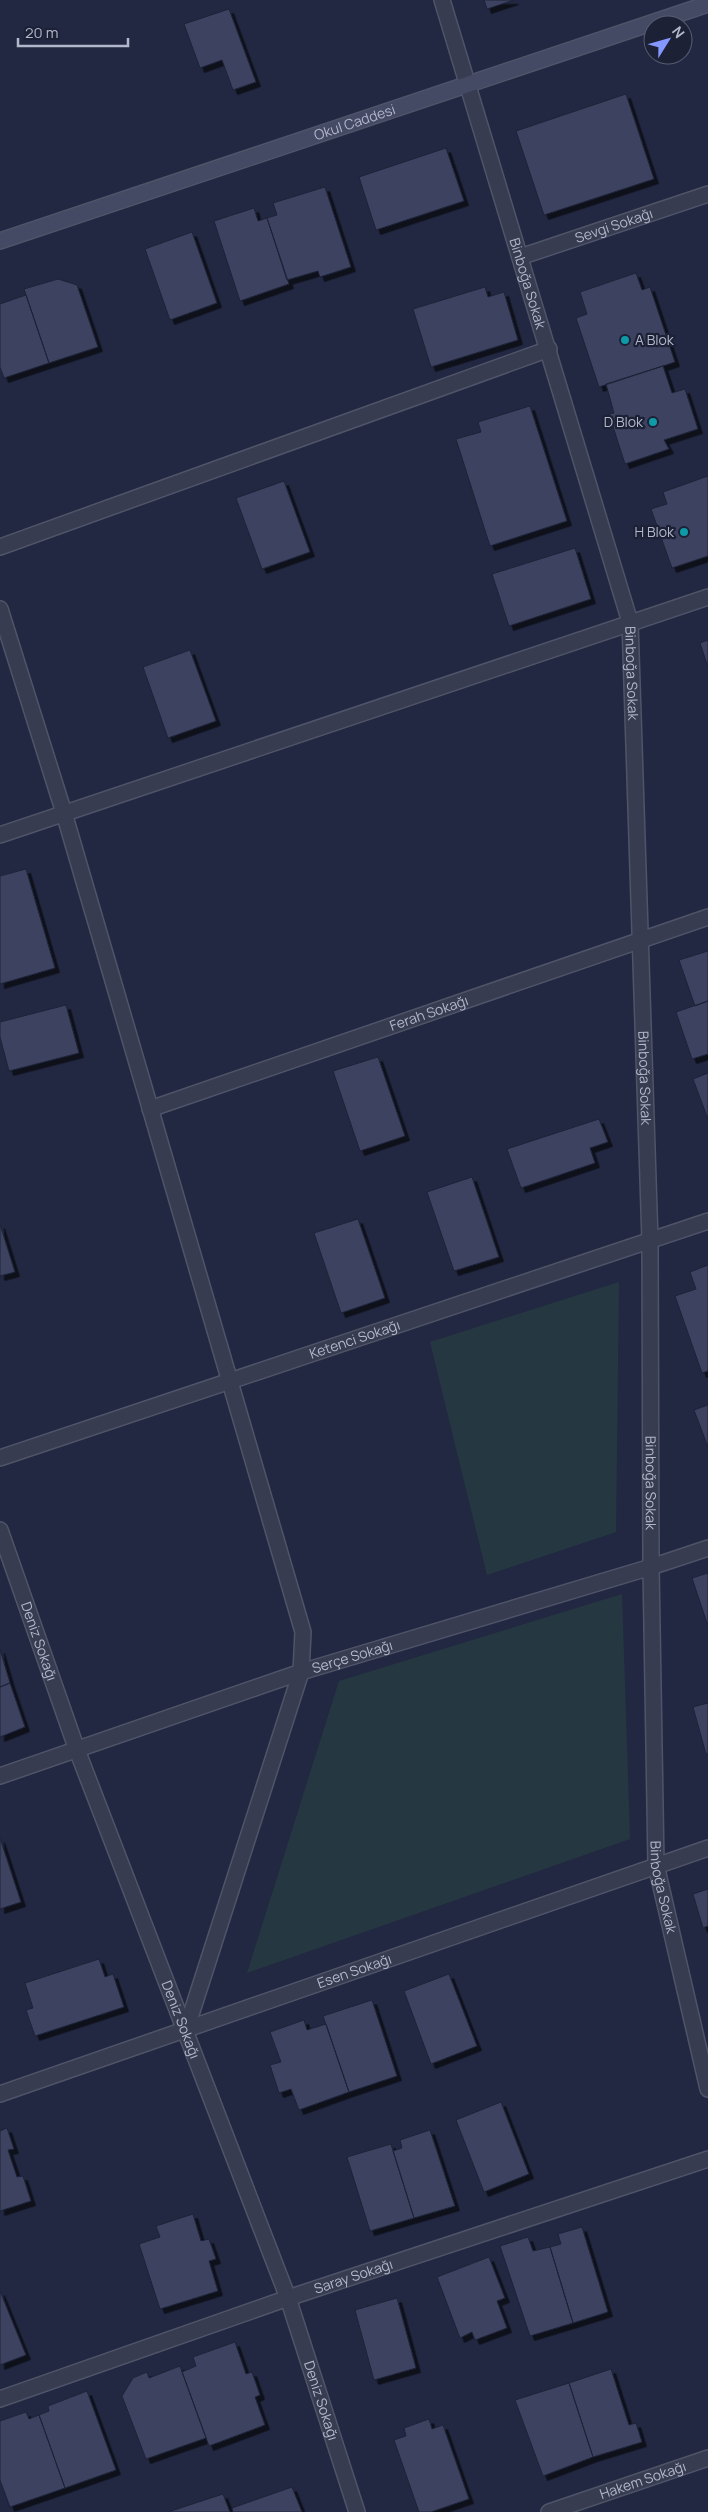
<svg xmlns="http://www.w3.org/2000/svg" width="708" height="2512" font-family="Manrope,sans-serif">
<style>
.green{fill:#253842}
.building{fill:#3c4360;stroke:#1e2338;filter:url(#shadow)}
.lines{fill:none;stroke-linecap:round;stroke-linejoin:round}
.minor-casing{stroke:#4f5469;stroke-width:18}
.secondary-casing{stroke:#4f5469;stroke-width:18}
.minor{stroke:#373c51;stroke-width:15}
.secondary{stroke:#444964;stroke-width:15}
.culture-dot{fill:#0f9aa8;stroke:#1c2136;stroke-width:2}
.labels{text-anchor:middle;stroke-width:4.5;stroke-linejoin:round;paint-order:stroke}
.street-label{font-size:14px;fill:#b3b7cc;stroke:#1c2136}
.poi-label{font-size:14px;fill:#b3b7cc;stroke:#1c2136;text-anchor:end}
</style>
<defs>
<filter id="shadow"><feDropShadow dx="4.5" dy="4.5" stdDeviation="0" flood-color="#0009"/></filter>
</defs>
<rect width="100%" height="100%" fill="#222841"/>
<path class="green" d="M619 1282 616 1532 487 1575 430 1342Z
M622 1594 630 1839 247 1973 339 1681Z"/>
<path class="building" d="M484 0H514L487 9Z
M229 9 256 82 233 90 222 60 200 68 184 24Z
M626 94 654 179 544 215 516 131Z
M446 148 464 201 376 230 359 177Z
M325 187 351 267 320 277 318 271 287 280 267 218 277 215 273 203Z
M254 208 258 221 267 218 289 284 240 301 214 221Z
M192 232 217 303 170 320 145 249Z
M636 273 642 290 650 287 675 362 599 387 576 318 587 314 580 292Z
M58 279 77 285 98 347 49 363 24 289Z
M485 287 488 297 504 292 518 340 431 367 413 309Z
M26 295 49 363 4 378 0 367V304Z
M663 366 672 393 685 389 698 429 664 440 669 449 625 464 609 414 614 413 606 384Z
M530 406 567 521 490 546 456 439 481 432 478 422Z
M708 476V556L672 568 651 509 667 504 663 492Z
M284 481 310 552 262 569 236 498Z
M575 548 591 599 509 626 492 574Z
M708 640V667L700 643Z
M190 650 216 721 168 738 143 667Z
M26 869 55 968 0 984V876Z
M708 951V1001L695 1006 679 960Z
M708 1001V1054L692 1059 676 1012Z
M66 1005 79 1053 9 1071 0 1037V1022Z
M378 1057 405 1136 360 1151 333 1071Z
M708 1073V1119L693 1079Z
M599 1119 608 1142 590 1148 595 1163 521 1188 507 1149Z
M472 1177 499 1257 454 1271 427 1192Z
M358 1219 385 1298 341 1313 314 1233Z
M0 1224 15 1272 0 1276Z
M708 1265V1371L702 1373 675 1296 696 1289 690 1272Z
M708 1405V1447L694 1410Z
M708 1573V1626L692 1578Z
M0 1649 10 1683 0 1687Z
M10 1683 25 1727 0 1737V1687Z
M708 1703V1753L706 1754 693 1707Z
M0 1838 21 1902 0 1909Z
M708 1889V1926L703 1928 693 1894Z
M99 1959 105 1977 113 1974 124 2007 35 2036 26 2010 33 2008 25 1983Z
M449 1974 477 2046 431 2064 404 1991Z
M372 2000 397 2076 349 2092 323 2016Z
M304 2020 307 2030 326 2024 349 2092 299 2110 291 2089 279 2093 270 2065 281 2062 270 2032Z
M501 2102 529 2174 484 2192 456 2120Z
M7 2128 14 2149 8 2150 17 2177 23 2176 31 2201 0 2211V2131Z
M430 2130 455 2206 414 2218 393 2151 402 2148 400 2140Z
M391 2144 414 2218 370 2231 347 2157Z
M193 2214 201 2241 209 2239 216 2259 209 2261 218 2291 160 2309 139 2244 160 2237 156 2226Z
M582 2227 608 2312 573 2323 550 2247 561 2244 558 2234Z
M528 2237 533 2251 550 2247 573 2323 530 2336 500 2246Z
M489 2257 505 2298 497 2301 507 2328 475 2340 472 2332 460 2338 437 2277Z
M0 2291 26 2355 0 2365Z
M397 2298 416 2368 374 2380 355 2310Z
M235 2342 246 2374 252 2372 260 2395 255 2397 265 2425 209 2446 182 2372 196 2366 193 2357Z
M180 2366 206 2438 146 2459 122 2396 133 2378 147 2372 149 2378Z
M611 2369 629 2425 636 2423 642 2442 593 2457 569 2383Z
M569 2383 593 2457 543 2476 515 2400Z
M87 2391 116 2470 65 2488 39 2415 49 2411 48 2406Z
M26 2412 29 2419 39 2415 65 2488 10 2507 0 2480V2421Z
M429 2419 432 2429 443 2425 469 2499 431 2512H419L394 2440 406 2436 404 2428Z
M292 2487 302 2512H233L232 2508Z
M223 2494 230 2512H168Z"/>
<g class="lines">
<g class="minor-casing">
<g id="minor">
<path id="s1" d="M442 0 630 622 650 1241 651 1567 656 1865 708 2089"/>
<path id="s2" d="M520 257 708 194"/>
<path d="M0 547 549 349"/>
<path d="M0 609 64 813 303 1632 301 1672 186 2030"/>
<path d="M0 835 708 597"/>
<path id="s3" d="M150 1109 708 917"/>
<path id="s4" d="M0 1458 708 1221"/>
<path id="s5" d="M0 1530 77 1750 288 2298 357 2512"/>
<path id="s6" d="M0 1776 301 1672 651 1567 708 1548"/>
<path id="s7" d="M0 2094 708 1848"/>
<path id="s8" d="M0 2399 288 2298 708 2159"/>
<path id="s9" d="M549 2512 708 2458"/>
</g>
</g>
<g class="secondary-casing">
<g id="secondary">
<path id="s10" d="M0 241 708 4"/>
</g>
</g>
<use href="#minor" class="minor"/>
<use href="#secondary" class="secondary"/>
</g>
<g class="culture-dot">
<circle cx="625" cy="340" r="5"/>
<circle cx="653" cy="422" r="5"/>
<circle cx="684" cy="532" r="5"/>
</g>
<g class="labels">
<g class="street-label">
<text dy="5" stroke="none"><textPath href="#s10" startOffset="374">Okul Caddesi</textPath></text>
<text dy="5" stroke="none"><textPath href="#s2" startOffset="99">Sevgi Sokağı</textPath></text>
<text dy="5" stroke="none"><textPath href="#s1" startOffset="296">Binboğa Sokak</textPath></text>
<text dy="5" stroke="none"><textPath href="#s1" startOffset="701">Binboğa Sokak</textPath></text>
<text dy="5" stroke="none"><textPath href="#s3" startOffset="295">Ferah Sokağı</textPath></text>
<text dy="5" stroke="none"><textPath href="#s1" startOffset="1106">Binboğa Sokak</textPath></text>
<text dy="5" stroke="none"><textPath href="#s4" startOffset="374">Ketenci Sokağı</textPath></text>
<text dy="5" stroke="none"><textPath href="#s1" startOffset="1511">Binboğa Sokak</textPath></text>
<text dy="5" stroke="none"><textPath href="#s5" startOffset="118">Deniz Sokağı</textPath></text>
<text dy="5" stroke="none"><textPath href="#s6" startOffset="372">Serçe Sokağı</textPath></text>
<text dy="5" stroke="none"><textPath href="#s1" startOffset="1916">Binboğa Sokak</textPath></text>
<text dy="5" stroke="none"><textPath href="#s7" startOffset="375">Esen Sokağı</textPath></text>
<text dy="5" stroke="none"><textPath href="#s5" startOffset="522">Deniz Sokağı</textPath></text>
<text dy="5" stroke="none"><textPath href="#s8" startOffset="374">Saray Sokağı</textPath></text>
<text dy="5" stroke="none"><textPath href="#s5" startOffset="928">Deniz Sokağı</textPath></text>
<text dy="5" stroke="none"><textPath href="#s9" startOffset="99">Hakem Sokağı</textPath></text>
</g>
<g class="poi-label">
<text x="635" y="345" text-anchor="start">A Blok</text>
<text x="643" y="427">D Blok</text>
<text x="674" y="537">H Blok</text>
</g>
</g>
<g transform="translate(668 40) rotate(53)"><circle r="24" fill="#1c2136" stroke="#585d72"/>
<path d="M0-4L9 19L0 12L-9 19Z" fill="#8598ff"/>
<text y="-8" font-size="14" font-weight="bold" text-anchor="middle" fill="#b3b7cc">N</text>
</g>
<path d="M18 38v8h110v-8" fill="none" stroke="#b3b7cc" stroke-width="2.5"/>
<text x="25" y="38" font-size="15" fill="#b3b7cc" stroke="#1c2136" stroke-width="4" paint-order="stroke">20 m</text>
</svg>
